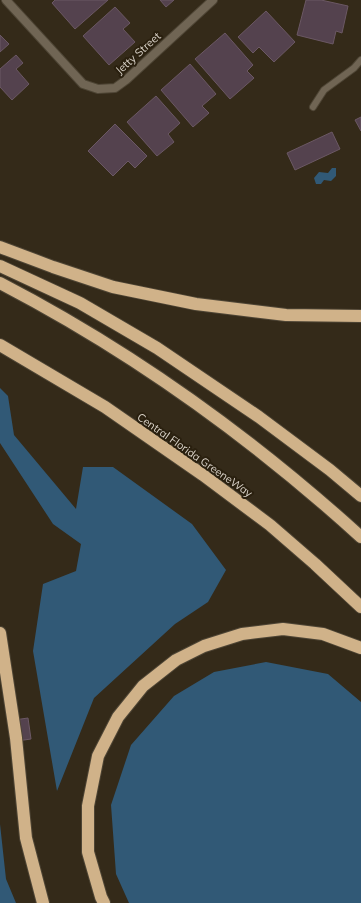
<svg xmlns="http://www.w3.org/2000/svg" width="361" height="903" font-family="Mulish,sans-serif">
<style>
.water{fill:#315976}
.building{fill:#54424e;stroke:#6b5864}
.lines{fill:none;stroke-linecap:round;stroke-linejoin:round}
.lane-casing{stroke:#4e4535;stroke-width:8}
.street-casing{stroke:#4e4535;stroke-width:10}
.highway-casing{stroke:#4e4535;stroke-width:14}
.lane{stroke:#706554;stroke-width:6}
.street{stroke:#706554;stroke-width:8}
.highway{stroke:#d0b289;stroke-width:12}
.labels{text-anchor:middle;stroke-width:4;stroke-linejoin:round;paint-order:stroke}
.street-label{font-size:11px;fill:#d9d2c8;stroke:#2a200f}
</style>
<rect width="100%" height="100%" fill="#342a19"/>
<path class="water" d="M332 168H336V176L331 181 324 180 321 184H316L314 178 319 172 328 173Z
M0 388 8 396 14 435 76 509 83 467H113L192 524 226 570 208 602 175 624 94 698 57 791 33 651 43 584 76 571 81 544 53 524 0 443Z
M266 662 328 674 361 702V903H129L116 874 111 805 131 745 174 696 214 672Z
M0 824 6 879 16 903H0Z"/>
<path class="building" d="M55 0H108L75 29 52 3Z
M160 0H174L166 7Z
M306 0H321L348 6 342 33 336 31 333 44 297 35Z
M115 7 130 23 123 29 135 42 109 65 83 36Z
M266 11 295 42 274 62 259 47 253 53 238 37Z
M225 33 253 65 247 71 254 78 230 99 195 59Z
M0 35 9 44 0 52Z
M16 55 23 63 16 69 29 84 12 100 0 87V69Z
M190 64 216 94 202 106 209 113 193 127 161 90Z
M156 96 180 123 168 134 174 142 157 156 127 122Z
M361 117V131L355 120Z
M115 124 147 156 135 168 128 161 113 176 88 151Z
M332 132 340 149 295 170 287 153Z
M28 718 31 739 17 741 14 720Z"/>
<g class="lines">
<g class="lane-casing">
<path id="lane" d="M313 107 324 90 354 68 361 60"/>
</g>
<g class="street-casing">
<path id="street" d="M6 0 83 84 98 89 115 88 126 80 213 0"/>
</g>
<g class="highway-casing">
<path id="highway" d="M0 247 53 267 113 287 196 304 286 315 361 316
M0 266 80 303 157 348 259 417 330 470 361 496
M0 283C131 351 252 438 361 537
M0 345 105 407 203 475 270 525 315 564 361 607
M0 633 16 738 26 838 43 903
M104 903 101 897 88 852V806L98 756 118 717 143 686 176 660 204 646 242 634 283 629 323 634 361 648"/>
</g>
<use href="#lane" class="lane"/>
<use href="#street" class="street"/>
<use href="#highway" class="highway"/>
</g>
<g class="labels">
<g class="street-label">
<text transform="translate(138 53) rotate(-42)" y="4">Jetty Street</text>
<text transform="translate(195 455) rotate(35)" y="4">Central Florida GreeneWay</text>
</g>
</g>
</svg>
